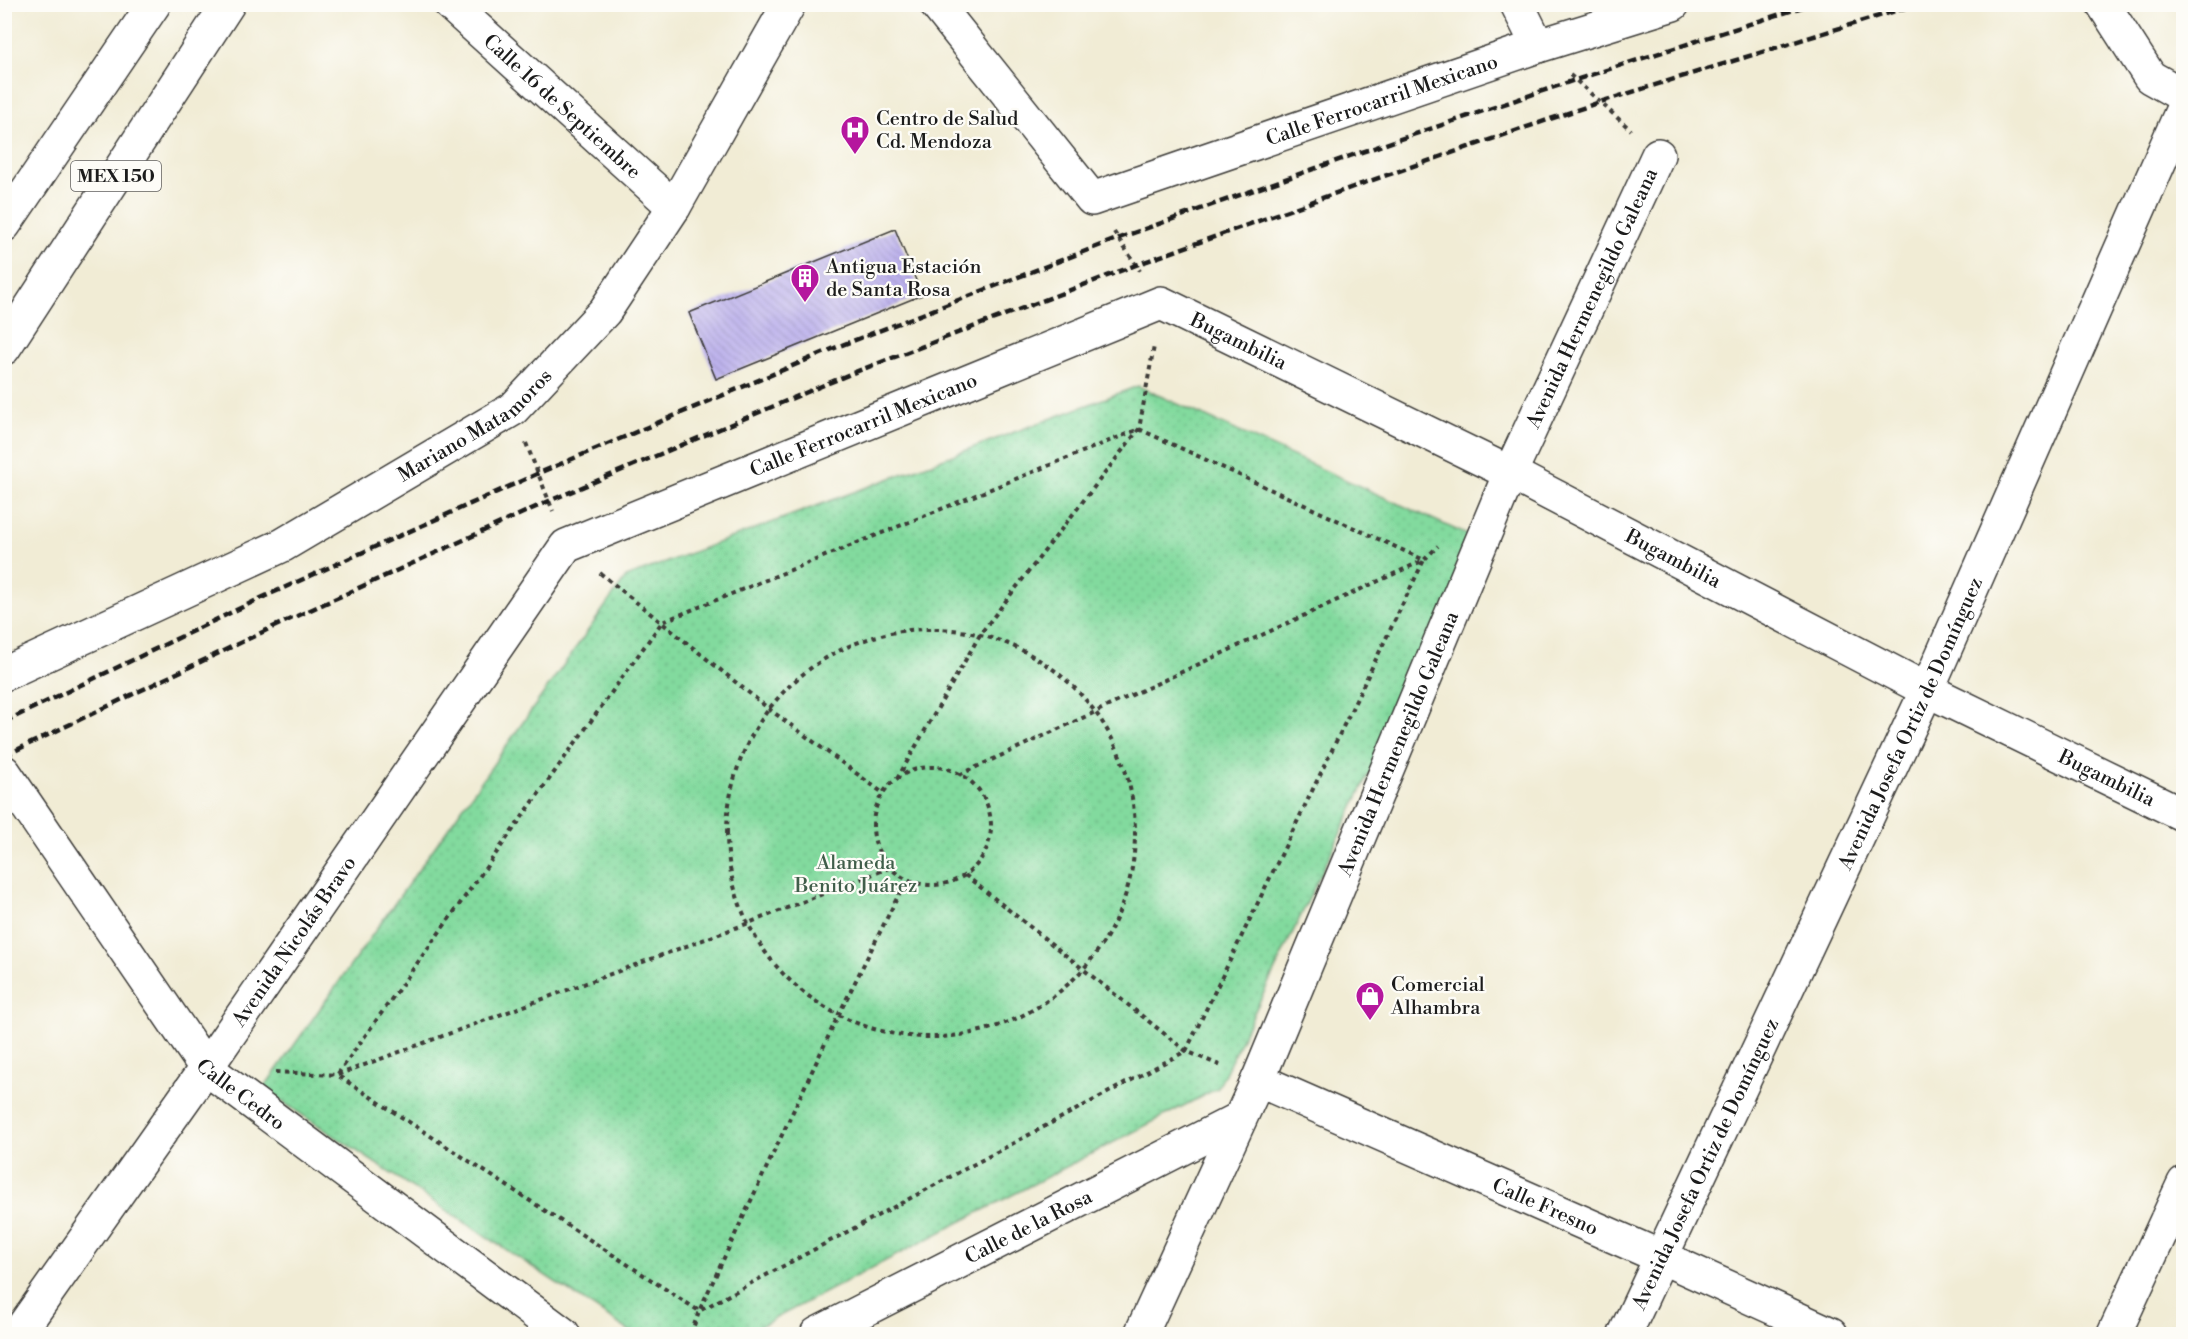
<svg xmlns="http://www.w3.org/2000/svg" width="2188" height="1339" font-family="'Libre Bodoni',serif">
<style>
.park{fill:url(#park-dots);stroke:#4f7b5d;stroke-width:1.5}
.building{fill:url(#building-back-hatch)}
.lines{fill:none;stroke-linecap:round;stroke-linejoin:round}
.street-casing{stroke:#3c3b38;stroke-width:36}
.primary-casing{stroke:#3c3b38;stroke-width:36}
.path{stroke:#3c3b38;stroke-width:4;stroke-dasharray:4.5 4.5;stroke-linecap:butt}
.street{stroke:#fff;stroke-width:33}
.primary{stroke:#fff;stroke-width:33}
.rail{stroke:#1c1c1c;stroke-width:4.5;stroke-dasharray:9 4.5;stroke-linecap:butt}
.labels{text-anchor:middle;stroke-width:4.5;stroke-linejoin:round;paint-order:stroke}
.shield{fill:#fdfcf7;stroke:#605f5e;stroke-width:1.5}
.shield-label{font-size:18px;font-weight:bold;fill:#1c1c1c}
.street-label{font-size:20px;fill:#1c1c1c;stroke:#fdfcf7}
.poi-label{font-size:20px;fill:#1c1c1c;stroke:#fdfcf7;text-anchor:start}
.park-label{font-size:20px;fill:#405e4a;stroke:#fdfcf7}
</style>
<defs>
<pattern id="park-dots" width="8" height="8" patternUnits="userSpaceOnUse" patternTransform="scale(1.5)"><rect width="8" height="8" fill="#82da9e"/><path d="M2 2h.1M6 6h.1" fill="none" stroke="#70ba88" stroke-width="1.8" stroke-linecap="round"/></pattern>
<pattern id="building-back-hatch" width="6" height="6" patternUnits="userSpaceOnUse" patternTransform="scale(1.5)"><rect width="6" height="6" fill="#bcb1ec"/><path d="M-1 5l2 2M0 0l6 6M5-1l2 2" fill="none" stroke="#a198ca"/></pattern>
</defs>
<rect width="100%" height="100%" fill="#fdfcf7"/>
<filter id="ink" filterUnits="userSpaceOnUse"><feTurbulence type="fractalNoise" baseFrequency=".0167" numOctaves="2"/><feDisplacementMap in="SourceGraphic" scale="12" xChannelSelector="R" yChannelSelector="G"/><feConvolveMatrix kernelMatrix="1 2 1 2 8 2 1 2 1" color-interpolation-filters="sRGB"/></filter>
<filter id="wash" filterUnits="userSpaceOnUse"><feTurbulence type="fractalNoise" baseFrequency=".008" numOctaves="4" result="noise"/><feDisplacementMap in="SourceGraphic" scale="24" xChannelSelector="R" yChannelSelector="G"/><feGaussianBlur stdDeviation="1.35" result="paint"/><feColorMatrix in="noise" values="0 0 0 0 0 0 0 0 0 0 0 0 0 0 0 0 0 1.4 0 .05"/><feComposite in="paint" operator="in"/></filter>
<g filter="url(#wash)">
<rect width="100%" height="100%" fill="#f1ecd5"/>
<path class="park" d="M1138 386 1481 541 1218 1088 745 1334H634L263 1089 626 577Z"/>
<g id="blocks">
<path class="building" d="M895 229 922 295 716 379 689 313Z"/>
</g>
</g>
<g filter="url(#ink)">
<use href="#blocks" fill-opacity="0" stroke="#3c3b38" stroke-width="1.5"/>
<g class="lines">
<g class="street-casing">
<g id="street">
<path id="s1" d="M450 4 674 207"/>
<path id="s2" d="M936 4 1092 199 1538 46 1673 4"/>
<path d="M1517 4 1538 46"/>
<path d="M2103 4 2150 77 2184 96"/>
<path id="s3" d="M4 674 283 545 513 409 605 311 674 207 789 4"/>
<path id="s4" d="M4 772 206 1068 563 1334"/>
<path id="s5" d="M1258 1080 1661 1257 1831 1334"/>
<path id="s6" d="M18 1334 206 1068 566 546 1161 303 1510 473 1927 690 2184 815"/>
<path id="s7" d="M817 1334 1239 1119"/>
<path id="s8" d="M1141 1334 1258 1080 1510 473 1658 155"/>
<path id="s9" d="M1625 1334 1927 690 2184 106"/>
<path d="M2114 1334 2184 1183"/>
</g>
</g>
<g class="primary-casing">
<path id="primary" d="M4 225 154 4
M4 348 228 4"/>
</g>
<path class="path" d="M1570 75 1631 130
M1114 232 1140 271
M1139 429 1424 560 1186 1051 699 1311 337 1075 662 622Z
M526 443 553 511
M600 573 769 709 883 793
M727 833a204 204 0 1 1 408 0a204 204 0 1 1-408 0Z
M873 826a59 59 0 1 1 118 0a59 59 0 1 1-118 0Z
M959 775 1424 560 1438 546
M897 779 981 633 1139 429 1154 346
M965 875 1186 1051 1224 1067
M275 1072 337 1075 746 924 889 868
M691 1334 699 1311 838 1016 906 880"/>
<use href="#street" class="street"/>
<use href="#primary" class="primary"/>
<path class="rail" d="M4 722 259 599 539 473 837 347 1119 238 1350 156 1575 80 1812 4
M4 756 271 628 549 501 850 374 1136 265 1361 184 1600 102 1918 4"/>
</g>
</g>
<defs>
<g id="hospital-pin" transform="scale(1.5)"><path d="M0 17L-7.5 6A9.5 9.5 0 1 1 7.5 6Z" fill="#b5179e" stroke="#fdfcf7"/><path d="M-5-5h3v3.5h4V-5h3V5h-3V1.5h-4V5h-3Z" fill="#fff"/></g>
<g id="building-pin" transform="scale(1.5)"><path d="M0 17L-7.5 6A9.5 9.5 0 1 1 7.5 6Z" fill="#b5179e" stroke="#fdfcf7"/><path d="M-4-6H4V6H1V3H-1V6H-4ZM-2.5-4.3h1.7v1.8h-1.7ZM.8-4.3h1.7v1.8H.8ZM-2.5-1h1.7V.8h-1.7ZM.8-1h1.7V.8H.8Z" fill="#fff"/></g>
<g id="shop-pin" transform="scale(1.5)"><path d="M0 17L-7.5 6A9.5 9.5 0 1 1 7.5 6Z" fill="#b5179e" stroke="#fdfcf7"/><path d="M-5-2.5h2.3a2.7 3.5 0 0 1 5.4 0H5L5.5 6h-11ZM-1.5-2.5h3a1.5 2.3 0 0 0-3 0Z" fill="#fff"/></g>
</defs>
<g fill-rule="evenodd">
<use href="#hospital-pin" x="855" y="130"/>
<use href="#building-pin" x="805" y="278"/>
<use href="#shop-pin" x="1370" y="996"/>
</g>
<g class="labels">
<rect class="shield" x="71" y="161" width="90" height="30" rx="4.5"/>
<g class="shield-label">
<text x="116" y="182">MEX 150</text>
</g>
<g class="street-label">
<text dy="7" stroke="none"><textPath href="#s2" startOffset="556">Calle Ferrocarril Mexicano</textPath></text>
<text dy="7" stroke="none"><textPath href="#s1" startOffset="152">Calle 16 de Septiembre</textPath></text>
<text dy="7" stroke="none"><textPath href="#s8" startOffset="1130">Avenida Hermenegildo Galeana</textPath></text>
<text dy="7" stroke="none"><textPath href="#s6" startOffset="1689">Bugambilia</textPath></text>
<text dy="7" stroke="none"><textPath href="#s3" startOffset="534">Mariano Matamoros</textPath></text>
<text dy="7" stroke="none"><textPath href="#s6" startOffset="1281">Calle Ferrocarril Mexicano</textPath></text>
<text dy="7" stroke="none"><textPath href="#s6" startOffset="2175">Bugambilia</textPath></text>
<text dy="7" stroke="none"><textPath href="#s9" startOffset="674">Avenida Josefa Ortiz de Domínguez</textPath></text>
<text dy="7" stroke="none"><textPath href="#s8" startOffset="644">Avenida Hermenegildo Galeana</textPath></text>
<text dy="7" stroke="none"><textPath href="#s6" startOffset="2661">Bugambilia</textPath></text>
<text dy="7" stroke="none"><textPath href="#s6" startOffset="480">Avenida Nicolás Bravo</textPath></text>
<text dy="7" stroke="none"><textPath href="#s4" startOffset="402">Calle Cedro</textPath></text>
<text dy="7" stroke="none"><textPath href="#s9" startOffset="188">Avenida Josefa Ortiz de Domínguez</textPath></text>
<text dy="7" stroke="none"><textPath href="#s5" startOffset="314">Calle Fresno</textPath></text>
<text dy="7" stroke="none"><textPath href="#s7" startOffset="237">Calle de la Rosa</textPath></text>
</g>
<g class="poi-label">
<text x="876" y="125">Centro de Salud<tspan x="876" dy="23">Cd. Mendoza</tspan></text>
<text x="826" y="273">Antigua Estación<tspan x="826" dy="23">de Santa Rosa</tspan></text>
<text x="1391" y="991">Comercial<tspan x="1391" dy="23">Alhambra</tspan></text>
</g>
<g class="park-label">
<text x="856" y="869">Alameda<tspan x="856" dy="23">Benito Juárez</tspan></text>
</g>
</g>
<rect width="2188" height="1339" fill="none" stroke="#fdfcf7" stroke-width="24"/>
</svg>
